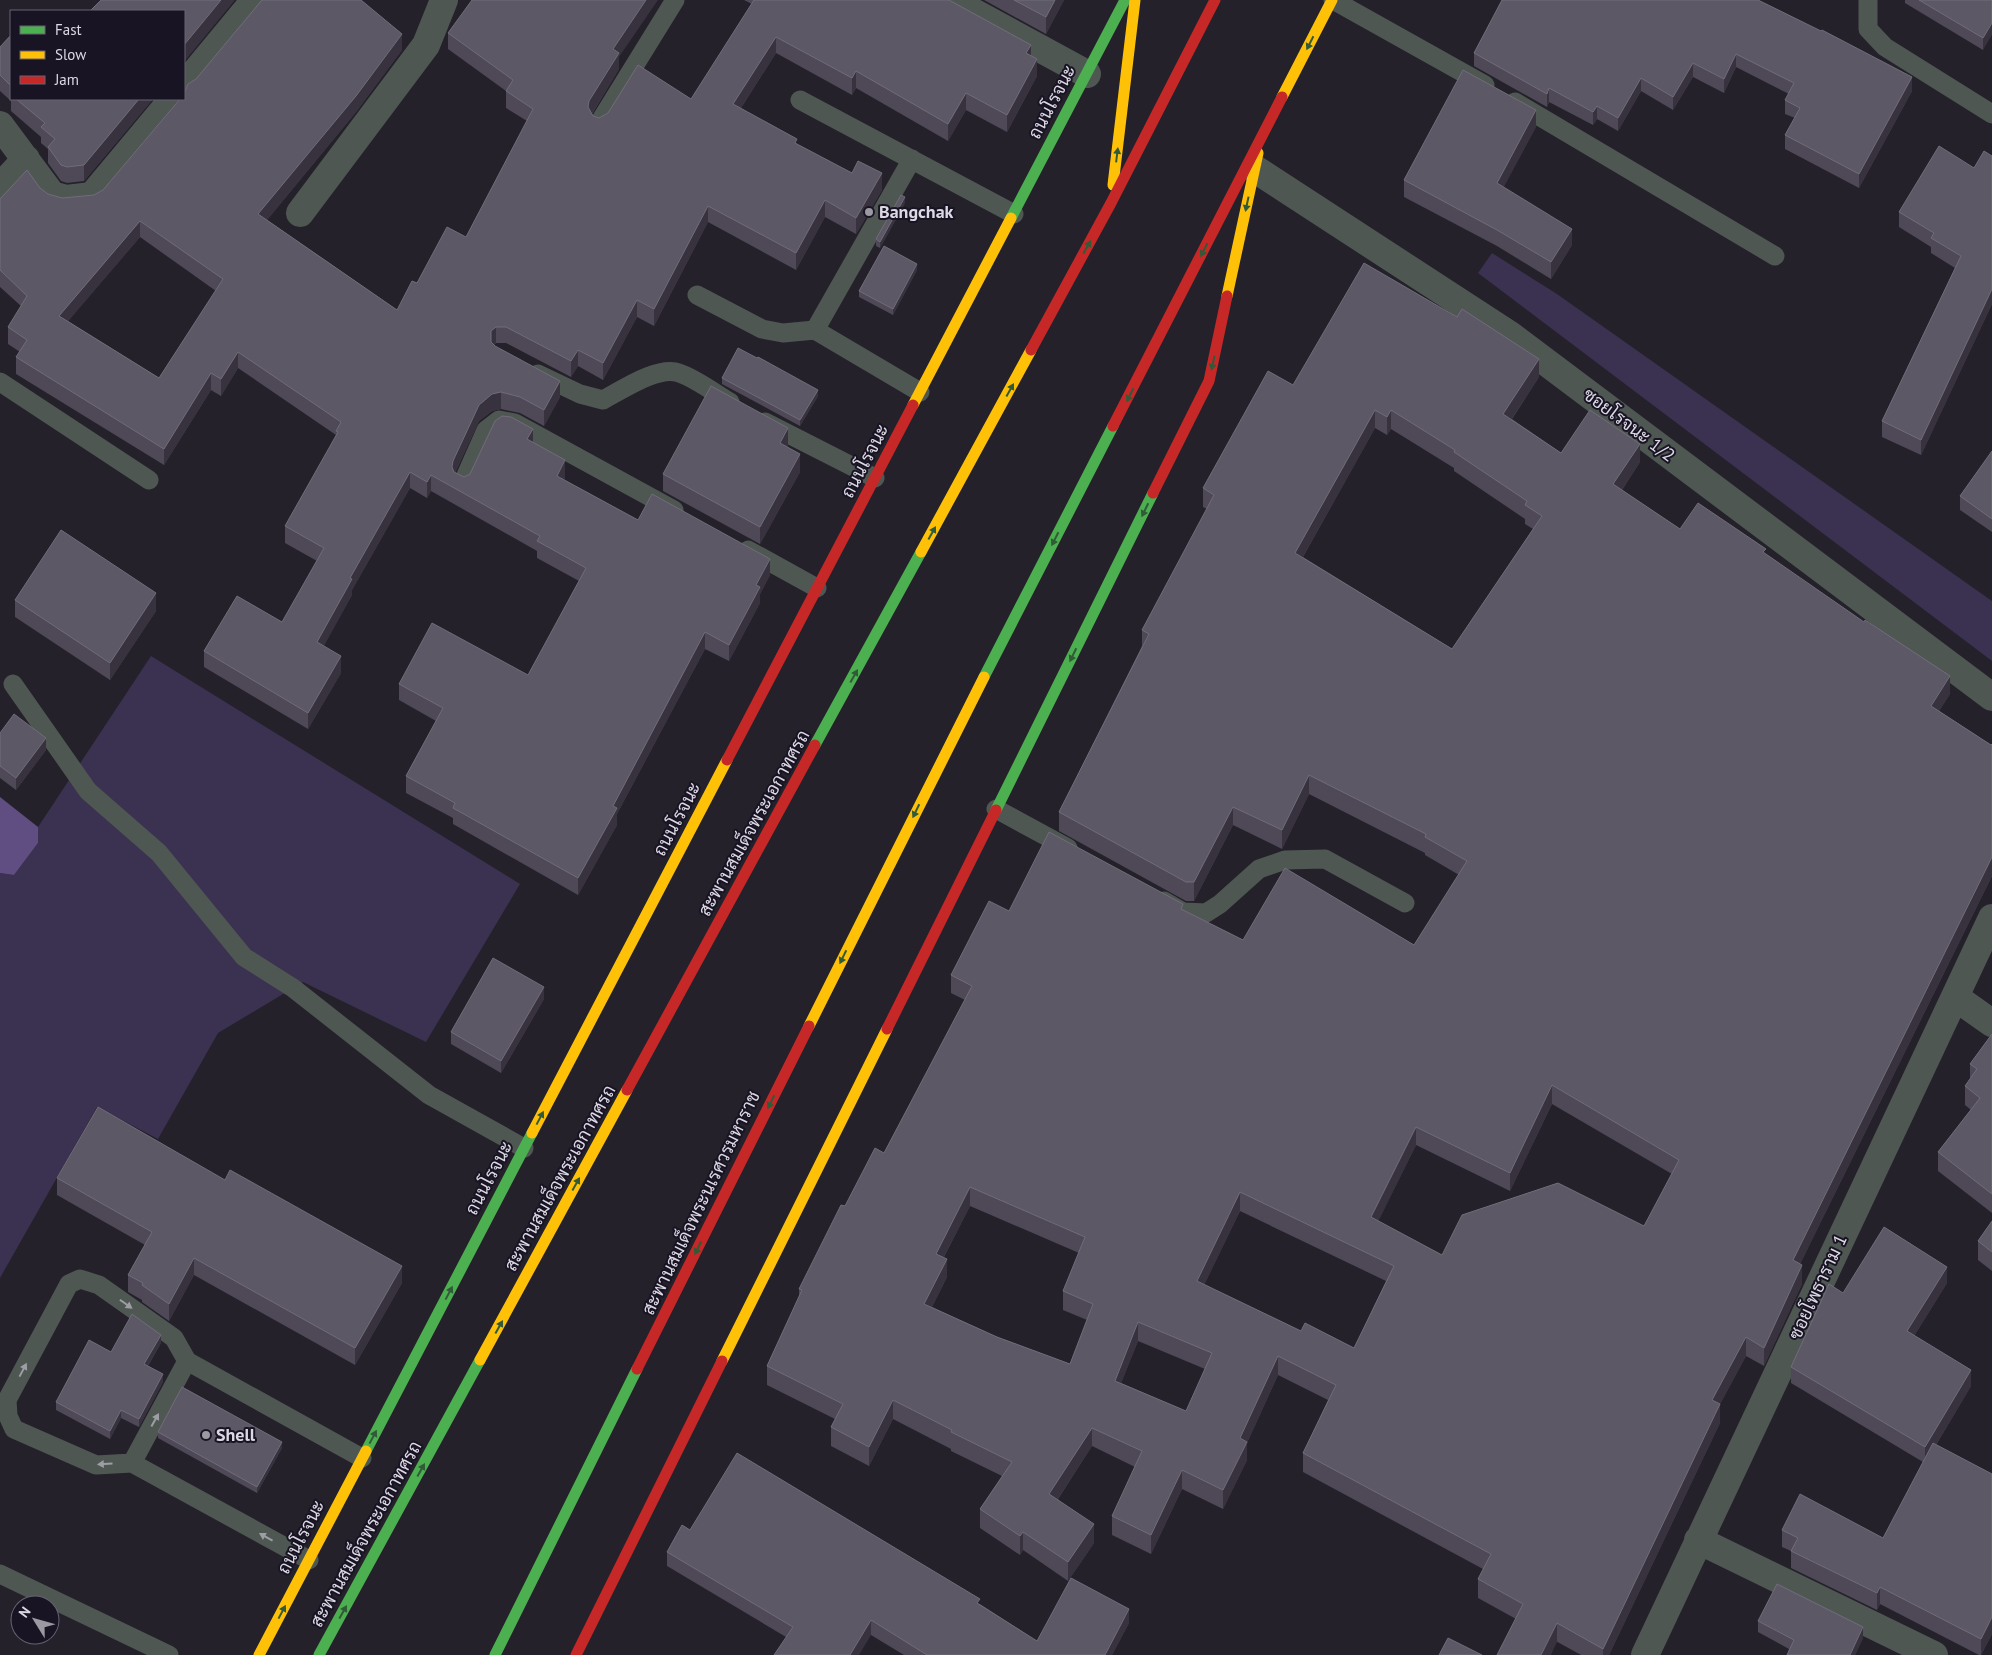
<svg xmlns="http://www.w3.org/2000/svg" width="1992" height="1655" font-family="'PT Sans',Sarabun,sans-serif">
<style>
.green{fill:#3b3151}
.water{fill:#604e82}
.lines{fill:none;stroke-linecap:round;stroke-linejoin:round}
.lane{stroke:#4f5753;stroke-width:19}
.street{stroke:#4f5753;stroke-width:28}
.fast{stroke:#4caf50;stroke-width:11}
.slow{stroke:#ffc107;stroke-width:11}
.jam{stroke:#c62828;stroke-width:11}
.wall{fill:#4e4857;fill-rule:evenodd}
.shaded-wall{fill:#37323e}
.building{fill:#5d5866;stroke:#716c7a;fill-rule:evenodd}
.oneway{fill:#305a38}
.oneway2{fill:#9d9ea3}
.poi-dot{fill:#9c99a3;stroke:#191424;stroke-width:2}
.labels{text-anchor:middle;stroke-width:4;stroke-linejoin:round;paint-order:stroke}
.street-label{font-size:18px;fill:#dcd9e4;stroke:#191424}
.poi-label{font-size:18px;font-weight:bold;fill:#dcd9e4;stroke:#191424;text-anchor:start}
</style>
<rect width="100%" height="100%" fill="#24212a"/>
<path class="green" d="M1492 253 1557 294 1992 601V661L1478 273Z
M151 656 520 884 426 1042 303 982 218 1033 158 1139 97 1107 0 1278V873L14 875 38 843V827Z"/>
<path class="water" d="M0 797 38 827V843L14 875 0 873Z"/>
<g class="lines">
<path class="lane" d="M1333 0 1485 85
M1868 0V29L1885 47 1992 114
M800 100 1014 214
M1515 102 1775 256
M599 123 675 0
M912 159 815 330 920 392
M697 295 762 329 783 333 815 330
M538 374 580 394 603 400C622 390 659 365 679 373 695 378 716 394 730 402
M0 382 149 480
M765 422 875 478
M463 482 486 430 499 420 515 423 674 510
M748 550 817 588
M13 684 88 791 159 853 244 957 293 988 429 1095 524 1148
M996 809 1068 848
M1164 901 1183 912 1206 913 1220 904 1259 869 1285 860 1325 859 1405 903
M132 1463 187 1361
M309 1560 132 1463 96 1465 14 1429 8 1416 7 1400 69 1284 80 1279 99 1285 174 1338 187 1361 362 1458
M0 1574 169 1655"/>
<path class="street" d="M951 0 1087 74
M184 86 255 0
M0 125 52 195 66 199 92 196 173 99
M1255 169 1510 335 1992 697
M0 187 26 159
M300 213 426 45 444 0
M1955 997 1992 1023
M1698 1540 1934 1655
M1645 1655 1992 918"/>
<path class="fast" d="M1011 218 1125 0
M984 677 1113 426
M815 745 921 552
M996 810 1153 493
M366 1451 532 1133
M319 1655 480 1360
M495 1655 637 1369"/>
<path class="slow" d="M1282 97 1332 0
M1113 185 1135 0
M1227 296 1258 153
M913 405 1011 218
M921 552 1031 350
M809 1026 984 677
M532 1133 727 760
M480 1360 627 1090
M722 1361 887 1029
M259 1655 366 1451"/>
<path class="jam" d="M1031 350 1111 203 1215 0
M1113 426 1282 97
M1153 493 1209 381 1227 296
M727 760 913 405
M887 1029 996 810
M627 1090 815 745
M637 1369 809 1026
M576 1655 722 1361"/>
</g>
<path class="wall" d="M744 0H949L1031 56 1037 76 1007 132 966 110 948 141 856 88 852 95 776 53 741 108 797 144 882 190 856 234 825 217 796 270 708 222 654 326 637 317 603 380 578 366 571 377 506 343H496L494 345 560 397 544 426 520 413 501 409 492 411 479 421 455 473 464 477 470 474 533 442 565 477 564 480 638 520 770 575 760 594V603L729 661 705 649 617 814V825L578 895 453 824V818L406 793V776L436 721 399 700V684L528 675 579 581 537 558V551L431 491 427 498 410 488 352 590V595L323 646 341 673 308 729 204 667V651L282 622 317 561 285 543V526L336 437V435L238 368 221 396 211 390 164 465 16 374V357L20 352 8 344V327L21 306 0 287V199L40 188 48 194 62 198 94 195 103 190 196 79 402 50 356 112 267 220 397 310 417 283 466 237 527 121 506 108V91L448 49V33L619 57V69L592 114 593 116 599 118 691 99 752 4ZM140 237 216 291 159 378 68 321Z
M984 0H1064L1046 34Z
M1502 0 1912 91 1859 188 1785 149V135L1795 118 1785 114V100L1789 94 1736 67 1724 93 1693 77 1673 110 1641 91 1618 131 1597 119 1593 125 1549 102 1547 107 1474 66V53Z
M1905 0H1992L1983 50 1905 3Z
M11 35V99H153L84 181 67 183 61 181 48 163V149L41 143V137L11 111V101L0 91V47Z
M1536 127 1503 187 1572 245 1551 279 1497 246 1404 197V180Z
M1992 156V304L1921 455 1882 437V421L1955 268 1931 253V247L1899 227V212Z
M905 203 880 248 876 246V239Z
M917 270 893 315 859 297V291Z
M757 358 818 396 800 426 722 384V378Z
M1539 377 1512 419 1561 453 1640 462 1622 490 1680 529 1766 554 1950 694 1939 711 1991 745 1992 744V876L1800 1264 1802 1284 1764 1366 1746 1356 1720 1404V1423L1609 1655H1581L1478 1598V1579L1483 1569 1303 1472V1453L1328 1400 1278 1375 1247 1443V1460L1223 1509 1182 1489 1151 1554 1112 1535V1516L1135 1467 1092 1446 1058 1499 1094 1543 1068 1581 1023 1550 1020 1555 980 1528V1509L1002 1476 951 1451V1449L893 1419 869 1466 831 1446V1427L835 1419 767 1385V1366L799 1297V1289L845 1206 884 1153 965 1000 951 993V975L1009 911 1183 910 1243 940 1414 945 1459 875 1425 855V853L1309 794 1282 849 1233 825 1194 901H1186L1059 831V812L1142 646V630L1207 509 1203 507V488L1293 385ZM1375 428 1387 435 1391 429 1454 468V471L1525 519V524L1533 529 1452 649 1303 557ZM1552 1104 1672 1174 1644 1226 1442 1255 1378 1221 1416 1145 1510 1191ZM970 1206 1079 1253 1063 1291V1310L1087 1320 1070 1364 997 1337 932 1307 947 1277 944 1257ZM1240 1211 1386 1281 1354 1348 1301 1331 1204 1285ZM1138 1341 1205 1369 1186 1411 1121 1383Z
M788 446 787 447 800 472 760 544 663 491V474Z
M1992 451V532L1960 510V496Z
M15 600 156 611 110 680 15 617Z
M0 733 46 750 16 790 0 778Z
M544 999 501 1073 451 1044V1032Z
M1992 1034V1213L1938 1171V1152L1971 1110 1965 1105V1086L1970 1079V1064Z
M57 1178 402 1283 355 1365 194 1275 169 1321 142 1302V1300L128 1292V1275L145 1245 57 1195Z
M1992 1221V1271L1978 1260V1241Z
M1947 1283 1914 1336 1971 1386 1936 1445 1992 1634 1981 1655H1979L1880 1604 1877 1610 1791 1568V1551L1782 1547V1530L1883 1538 1923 1462 1791 1383V1367L1843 1293Z
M161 1343 148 1366 163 1382 139 1427 121 1418 110 1439 56 1410V1402L111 1352Z
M158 1432 282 1448 257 1493 158 1438Z
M690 1530 980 1604 1037 1641 1129 1623 1112 1655H904L871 1635 786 1637 667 1566V1552Z
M1758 1621 1863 1638 1855 1655H1787L1789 1649 1758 1632Z"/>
<path class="shaded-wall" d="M221 0H235L184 62V45Z
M646 0H658L619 57V69L589 118 588 107 589 101 613 49Z
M1055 0H1064L1046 34V17Z
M1992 23V35L1983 50V38Z
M402 34V50L356 112 258 231V214Z
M776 37V53L733 120V104Z
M1031 45V61L1026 53Z
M1736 54V67L1724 93V79Z
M1037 59V76L1007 132V115Z
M1693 63V77L1673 110V97Z
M856 71V88L852 95V78Z
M1912 77V91L1859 188V174Z
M1641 78V91L1618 131V118Z
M1549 88V102L1547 107V94Z
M966 93V110L948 141V124Z
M139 99H153L84 181V165Z
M1597 106V119L1593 125V112Z
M1536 110V127L1497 200V183Z
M882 173V190L856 234V218Z
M905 197V203L880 248V242Z
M825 200V217L796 270V253Z
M708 206V222L654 326V309Z
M140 221V237L59 332V316Z
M1572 229V245L1551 279V262Z
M917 264V270L893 315V309Z
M1992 289V304L1921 455V440Z
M637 300V317L603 380V363Z
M496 327V343L491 348V331Z
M578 350V366L571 377V361Z
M238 352V368L221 396V379Z
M1539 359V377L1503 432V414Z
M211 373V390L164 465V449Z
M560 381V397L544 426V410Z
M818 390V396L800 426V420Z
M501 392V409L492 411 479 421 453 477 452 467 453 461 479 405 492 394Z
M1375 410V428L1295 571V553Z
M1391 410V429L1387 435V417Z
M788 428V446L780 460V443Z
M533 429V446L527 439Z
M1640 444V462L1613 503V484Z
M800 454V472L760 544V527Z
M565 460V477L557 493V476Z
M410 472V488L352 590V595L317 659V642L350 578Z
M431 475V491L427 498V482Z
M770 559V575L760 594V603L729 661V645L756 585Z
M156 593V611L110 680V663Z
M705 632V649L617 814V825L578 895V878L613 806Z
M341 656V673L308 729V713Z
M1950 676V694L1931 724V706Z
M46 738V750L16 790V778Z
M1309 775V794L1282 849V830Z
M1233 807V825L1194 901V882Z
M1992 857V876L1793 1278V1260Z
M544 987V999L501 1073V1061Z
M1552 1085V1104L1510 1191V1173Z
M1416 1127V1145L1371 1236V1217Z
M970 1187V1206L936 1272V1254Z
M1240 1192V1211L1197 1300V1281Z
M194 1258V1275L169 1321V1304Z
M947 1259V1277L924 1323V1304Z
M1802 1265V1284L1764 1366V1348Z
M402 1266V1283L355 1365V1348Z
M1947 1267V1283L1907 1347V1331Z
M1138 1322V1341L1115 1399V1381Z
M161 1335V1343L144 1372V1364Z
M1746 1337V1356L1712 1419V1400Z
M1278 1356V1375L1247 1443V1460L1223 1509V1490L1240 1438Z
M1971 1370V1386L1925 1463V1447Z
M163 1374V1382L139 1427V1419Z
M893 1400V1419L869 1466V1447Z
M1720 1404V1423L1609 1655H1603V1649Z
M121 1410V1418L110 1439V1431Z
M1092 1428V1446L1049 1512V1494Z
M282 1442V1448L257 1493V1487Z
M1182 1470V1489L1151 1554V1535Z
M1094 1524V1543L1068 1581V1562Z
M1023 1532V1550L1020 1555V1536Z
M1880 1587V1604L1877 1610V1593Z
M1129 1609V1623L1112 1655H1105Z
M1992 1617V1634L1981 1655V1639Z
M871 1620V1635L859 1655H850Z
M1557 1623V1642L1551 1655H1541Z
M1863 1627V1638L1855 1655H1850Z"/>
<path class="building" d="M101 0H221L184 45V11H90Z
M262 0H361L402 34 356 96 258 214 397 310 412 281 417 283 447 227 466 237 533 109 506 91 513 80 448 33 472 0H646L613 49 619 53 589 101 588 107 593 116 599 118 608 113 638 65 691 99 754 0H949L1031 45 1026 53 1037 59 1007 115 966 93 948 124 856 71 852 78 776 37 733 104 797 139 795 143 852 173 858 161 882 173 856 218 825 200 796 253 708 206 654 309 637 300 603 363 578 350 571 361 506 327H496L491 331V342L495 346 560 381 544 410 520 397 501 392 492 394 479 405 453 461 452 467 454 472 464 477 470 474 495 421 502 416 511 417 533 429 527 439 565 460 557 476 638 520 652 494 770 559 756 585 760 587 729 645 705 632 613 806 617 808 578 878 453 808 455 803 406 776 443 708 399 684 432 623 528 675 586 568 537 541 540 536 431 475 427 482 410 472 350 578 352 579 317 642 341 656 308 713 204 651 237 596 282 622 324 548 285 526 338 432 336 431 341 422 238 352 221 379 211 373 164 449 16 357 27 340 8 327 27 296 0 270V199L27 170 40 188 48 194 62 198 94 195 103 190 180 99H184V94L188 84 196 79ZM140 221 223 279 159 378 59 316Z
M1014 0H1055L1046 17Z
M1502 0H1758L1821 31 1822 30 1912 77 1859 174 1785 135 1800 108 1785 100 1794 83 1736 54 1724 79 1693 63 1673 97 1641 78 1618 118 1597 106 1593 112 1549 88 1547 94 1474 53Z
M1919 0H1992V23L1983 38Z
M11 35V86L0 75V47Z
M1463 70 1536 110 1497 183 1572 229 1551 262 1497 230 1404 180Z
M16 99H139L84 165 67 167 61 165 48 147 55 139 41 127 45 123Z
M1939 146 1974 168 1984 151 1992 156V289L1921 440 1882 421 1961 256 1931 238 1934 233 1899 212Z
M901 195 905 197 880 242 876 239Z
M884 246 917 264 893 309 859 291Z
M1364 263 1457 317 1462 309 1539 359 1503 414 1561 453 1590 410 1640 444 1613 484 1680 529 1698 503 1766 549 1763 552 1864 622 1865 620 1950 676 1931 706 1991 745 1992 744V857L1793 1260 1802 1265 1764 1348 1746 1337 1712 1400 1720 1404 1603 1649 1557 1623 1541 1655H1497L1523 1604 1478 1579 1491 1554 1303 1453 1336 1385 1278 1356 1240 1438 1247 1442 1223 1490 1182 1470 1151 1535 1112 1516 1142 1451 1092 1428 1049 1494 1094 1524 1068 1562 1023 1532 1020 1536 980 1509 1012 1462 951 1432 952 1430 893 1400 869 1447 831 1427 843 1404 767 1366 802 1290 799 1289 841 1205 845 1206 875 1148 884 1153 972 986 951 975 989 901 1009 911 1049 832 1183 904 1181 909 1243 940 1285 868 1414 945 1467 861 1425 837 1426 834 1309 775 1282 830 1233 807 1194 882H1186L1059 812 1149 634 1142 630 1214 495 1203 488 1268 371 1293 385ZM1375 410 1387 417 1391 410 1455 450 1454 452 1527 501 1525 505 1542 516 1452 649 1295 553ZM1552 1085 1679 1160 1644 1226 1558 1183 1462 1215 1442 1255 1371 1217 1416 1127 1510 1173ZM970 1187 1085 1237 1063 1291 1093 1304 1070 1364 997 1337 924 1304 947 1259 936 1254ZM1240 1192 1394 1266 1354 1348 1305 1323 1301 1331 1197 1281ZM1138 1322 1212 1353 1186 1411 1115 1381Z
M738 348 757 358 758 357 818 390 800 420 722 378Z
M711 386 788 428 780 443 800 454 760 527 663 474Z
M1992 451V519L1960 496Z
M61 530 156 593 110 663 15 600Z
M14 714 46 738 16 778 0 766V733Z
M493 958 544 987 501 1061 451 1032Z
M1992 1034V1194L1938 1152 1980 1098 1965 1086 1977 1069 1970 1064Z
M98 1107 225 1180 230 1170 402 1266 355 1348 194 1258 169 1304 142 1285 143 1283 128 1275 152 1232 57 1178Z
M1992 1221V1252L1978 1241Z
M1884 1227 1947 1267 1907 1331 1971 1370 1925 1447 1791 1367 1829 1284 1843 1293Z
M132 1314 161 1335 144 1364 163 1374 139 1419 121 1410 110 1431 56 1402 89 1340 111 1352Z
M182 1387 282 1442 257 1487 158 1432Z
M1933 1443 1992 1474V1617L1981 1639 1880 1587 1877 1593 1791 1551 1798 1538 1782 1530 1800 1494 1883 1538Z
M737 1453 980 1599 977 1603 1037 1641 1071 1578 1129 1609 1105 1655H927L871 1620 850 1655H774L793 1627 667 1552 682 1525 690 1530Z
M1777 1584 1863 1627 1850 1655H1787L1794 1640 1758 1621Z
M1448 1638 1482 1655H1439Z"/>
<defs><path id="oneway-solid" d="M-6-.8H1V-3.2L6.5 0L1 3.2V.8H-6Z" transform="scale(1.25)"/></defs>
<g class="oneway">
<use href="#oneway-solid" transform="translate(1310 43) rotate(117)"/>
<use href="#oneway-solid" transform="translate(1117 155) rotate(-83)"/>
<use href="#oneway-solid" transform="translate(1247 204) rotate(102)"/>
<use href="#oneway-solid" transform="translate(1087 247) rotate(-61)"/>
<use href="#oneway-solid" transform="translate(1204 250) rotate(117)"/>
<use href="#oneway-solid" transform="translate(1213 363) rotate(102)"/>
<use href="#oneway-solid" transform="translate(1010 390) rotate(-61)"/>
<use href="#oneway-solid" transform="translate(1130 395) rotate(117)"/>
<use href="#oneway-solid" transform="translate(1145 510) rotate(116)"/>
<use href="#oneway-solid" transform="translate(932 533) rotate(-61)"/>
<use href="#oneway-solid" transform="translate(1055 539) rotate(117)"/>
<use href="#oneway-solid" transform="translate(1073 655) rotate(116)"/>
<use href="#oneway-solid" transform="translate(854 676) rotate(-61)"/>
<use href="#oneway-solid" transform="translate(916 811) rotate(116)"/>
<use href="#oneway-solid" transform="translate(843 957) rotate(116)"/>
<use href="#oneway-solid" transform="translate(771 1102) rotate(116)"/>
<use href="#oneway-solid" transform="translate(540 1118) rotate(-62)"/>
<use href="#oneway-solid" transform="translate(576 1184) rotate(-61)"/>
<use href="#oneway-solid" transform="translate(698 1248) rotate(116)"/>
<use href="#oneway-solid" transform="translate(449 1293) rotate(-62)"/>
<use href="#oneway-solid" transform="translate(499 1327) rotate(-61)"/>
<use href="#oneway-solid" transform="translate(373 1437) rotate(-62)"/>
<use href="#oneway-solid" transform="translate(421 1470) rotate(-61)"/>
<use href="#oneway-solid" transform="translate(282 1612) rotate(-62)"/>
<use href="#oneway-solid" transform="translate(343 1612) rotate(-61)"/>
</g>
<g class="oneway2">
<use href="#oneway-solid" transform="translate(126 1304) rotate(35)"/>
<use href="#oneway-solid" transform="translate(23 1370) rotate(-62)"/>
<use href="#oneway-solid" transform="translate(155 1420) rotate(-61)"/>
<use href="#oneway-solid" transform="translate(105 1464) rotate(177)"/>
<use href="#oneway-solid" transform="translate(266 1537) rotate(-151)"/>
</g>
<g class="poi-dot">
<circle cx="869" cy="212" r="5"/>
<circle cx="206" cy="1435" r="5"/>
</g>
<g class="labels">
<g class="street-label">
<text transform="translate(1052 102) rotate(-62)" y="6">ถนนโรจนะ</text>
<text transform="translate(1629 425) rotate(37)" y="6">ซอยโรจนะ 1/2</text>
<text transform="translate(865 461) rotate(-62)" y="6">ถนนโรจนะ</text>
<text transform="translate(677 819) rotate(-62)" y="6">ถนนโรจนะ</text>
<text transform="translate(754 823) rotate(-61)" y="6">สะพานสมเด็จพระเอกาทศรถ</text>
<text transform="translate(489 1178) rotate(-62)" y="6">ถนนโรจนะ</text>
<text transform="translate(560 1178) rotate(-61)" y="6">สะพานสมเด็จพระเอกาทศรถ</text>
<text transform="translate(701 1203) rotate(-64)" y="6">สะพานสมเด็จพระนเรศวรมหาราช</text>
<text transform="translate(1818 1287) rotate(-65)" y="6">ซอยโพธาราม 1</text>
<text transform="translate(366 1534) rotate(-61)" y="6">สะพานสมเด็จพระเอกาทศรถ</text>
<text transform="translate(301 1537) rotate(-62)" y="6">ถนนโรจนะ</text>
</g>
<g class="poi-label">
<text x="879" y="218">Bangchak</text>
<text x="216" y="1441">Shell</text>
</g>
</g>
<rect x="10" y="10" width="175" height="90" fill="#191424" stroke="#676371"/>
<rect x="20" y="26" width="25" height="8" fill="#4caf50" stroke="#676371"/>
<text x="55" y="35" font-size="15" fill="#dcd9e4">Fast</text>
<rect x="20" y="51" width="25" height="8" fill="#ffc107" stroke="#676371"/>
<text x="55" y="60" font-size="15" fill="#dcd9e4">Slow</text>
<rect x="20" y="76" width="25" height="8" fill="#c62828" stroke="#676371"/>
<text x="55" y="85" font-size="15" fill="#dcd9e4">Jam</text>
<g transform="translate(35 1620) rotate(307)"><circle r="24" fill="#191424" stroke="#676371"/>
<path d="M0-4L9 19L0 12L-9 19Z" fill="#9c99a3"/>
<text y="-8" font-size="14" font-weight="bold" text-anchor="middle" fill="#dcd9e4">N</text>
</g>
</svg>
